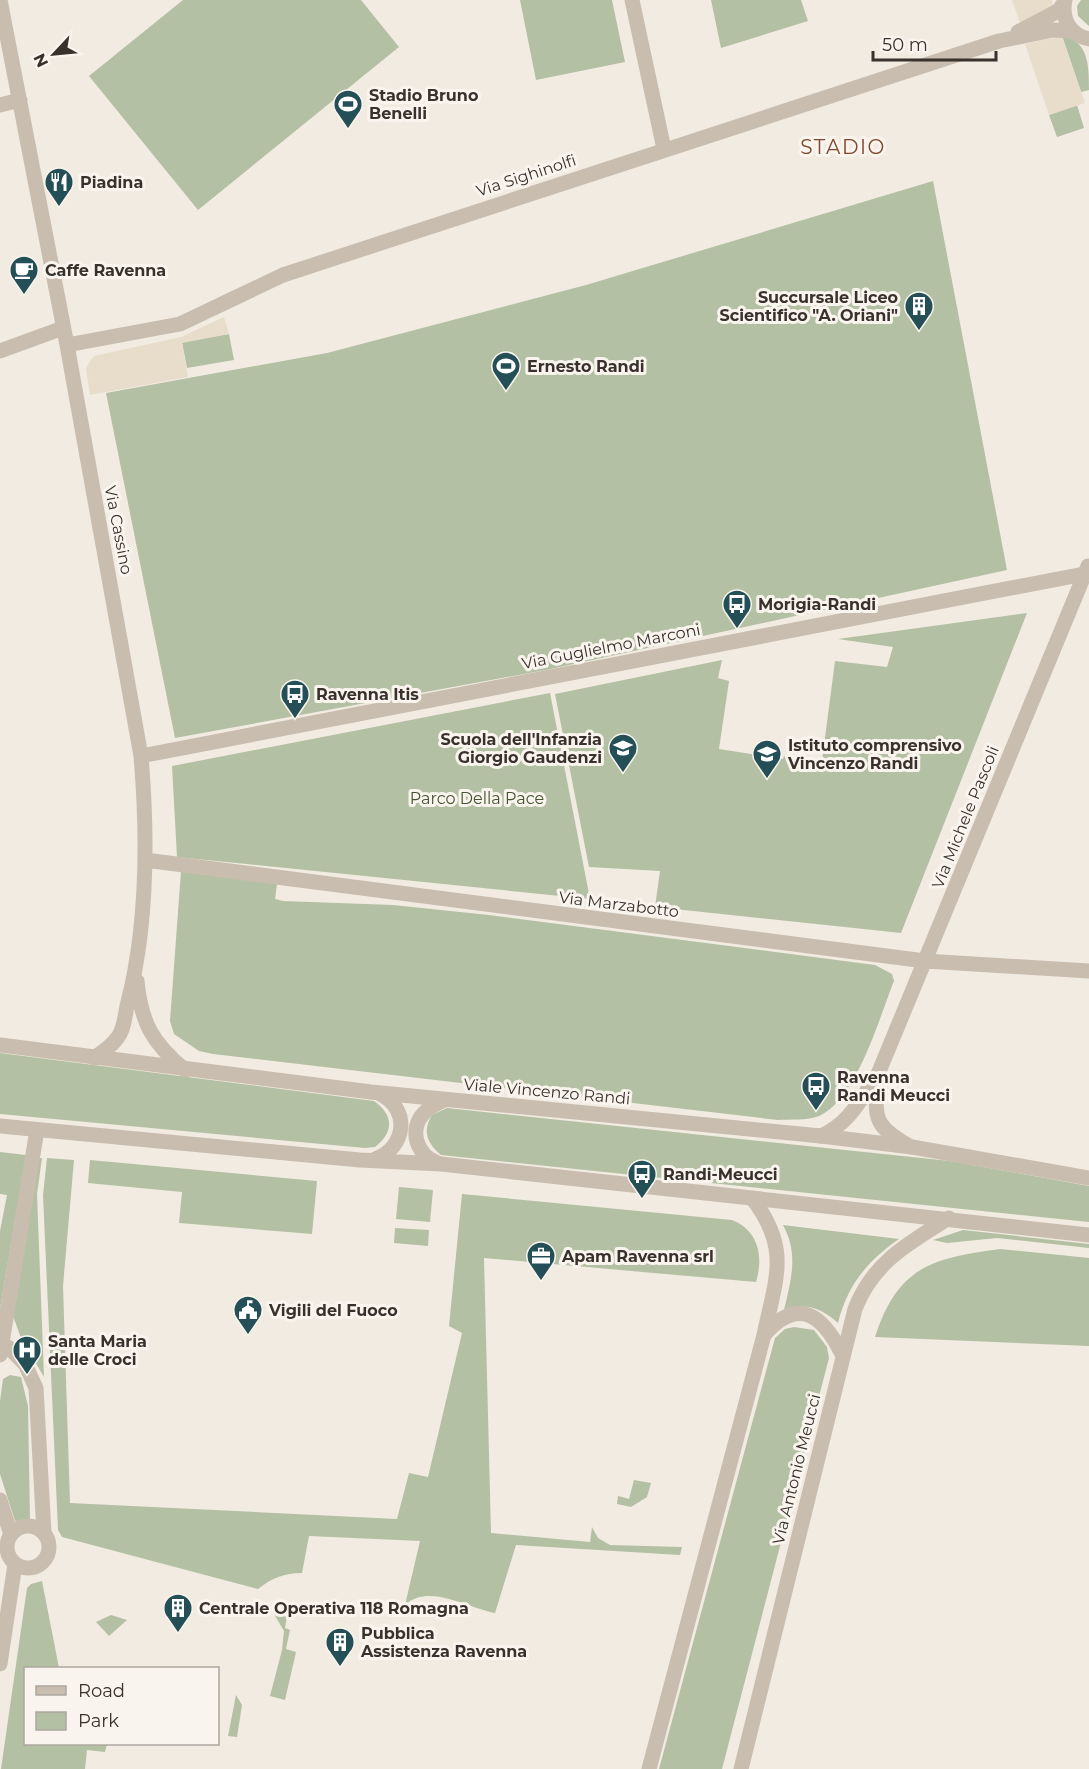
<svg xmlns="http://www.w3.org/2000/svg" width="1089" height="1769" font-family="Montserrat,sans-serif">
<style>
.green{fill:#b4c0a3}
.plaza{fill:#e8ddcb}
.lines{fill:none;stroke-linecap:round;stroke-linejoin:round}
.minor{stroke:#c9bdaf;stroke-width:15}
.tertiary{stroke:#c9bdaf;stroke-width:15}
.labels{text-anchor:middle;stroke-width:6;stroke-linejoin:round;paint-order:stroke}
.poi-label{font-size:16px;font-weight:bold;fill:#38312c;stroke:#f9f5ee;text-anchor:start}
.street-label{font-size:16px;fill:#38312c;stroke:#f9f5ee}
.park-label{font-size:16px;fill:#455432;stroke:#f9f5ee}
.quarter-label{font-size:20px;letter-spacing:1.5px;fill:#80472d;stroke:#f9f5ee}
</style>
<rect width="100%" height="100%" fill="#f2ebe2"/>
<path class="green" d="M183 0H361L399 47 198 210 89 76Z
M520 0H612L625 62 536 80Z
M711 0H801L808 21 721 48Z
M1081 0H1089V26L1078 16 1077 6Z
M1062 36C1089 40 1089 67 1089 90L1081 92Z
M1077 105 1084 128 1057 137 1049 115Z
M933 181 1007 570 551 669 175 738 106 393 327 353 586 285Z
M229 334 234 360 187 368 182 342Z
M1027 613 901 933 655 907 660 871 589 867 555 694 722 660 718 678 729 681 719 749 783 759 784 756 822 761 835 661 887 667 893 647 838 639Z
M550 693 590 899 177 857 172 766Z
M181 871 277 884 275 899 283 901 393 905 489 915 875 965 892 974 894 981C879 1018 857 1099 819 1116 807 1121 791 1119 778 1120L213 1054 199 1051 174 1034 170 1021Z
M0 1053 374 1101C394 1115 394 1132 375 1147L365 1148 0 1114Z
M447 1108 950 1161 1089 1186V1222L441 1155C427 1143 422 1131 432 1115Z
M0 1152 26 1155 0 1309V1231L7 1195 0 1194Z
M39 1158H42L37 1194 44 1377 21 1338 13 1316Z
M47 1158 74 1160 63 1286 70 1503 397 1519 409 1473 428 1477 462 1333 449 1326 462 1194 732 1220C758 1230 764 1256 756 1282L484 1258 491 1533 590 1542 592 1527 598 1538 610 1545 682 1547 680 1555 516 1545 495 1613C467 1608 429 1583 405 1605L420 1541 309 1536 302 1573C284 1573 272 1578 258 1589L62 1537 58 1530 43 1195Z
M90 1160 317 1181 312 1234 179 1223 182 1192 88 1183Z
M399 1187 433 1190 430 1222 396 1219Z
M783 1225 899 1239C867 1261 847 1286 838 1323 821 1308 806 1302 784 1310 791 1280 799 1254 783 1225Z
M395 1228 429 1230 428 1246 394 1243Z
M963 1230 1089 1244V1248L997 1238 947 1243 933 1240Z
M1000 1249 1089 1258V1346L875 1337C898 1266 933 1258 1000 1249Z
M794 1327 814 1330 827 1347 829 1358 722 1769H659L775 1338 785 1329Z
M10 1375 21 1377 28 1406 30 1520 15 1521 0 1474V1401L3 1379Z
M634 1480 651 1483 647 1497 631 1507 617 1504 618 1496 629 1499Z
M42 1581 59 1668H26V1744H107L105 1752 87 1750 85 1769H1L27 1588 31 1584Z
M278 1603 276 1613 287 1616 285 1628 290 1630 286 1649 296 1652 285 1700 270 1696 282 1650 284 1631 271 1609Z
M111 1615 127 1620 109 1636 96 1622Z
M236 1695 242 1705 237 1737 228 1736Z"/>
<path class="plaza" d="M1012 0H1052L1053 6 1020 23Z
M1062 36 1085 103 1049 115 1025 44Z
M224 317 229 334 182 343 188 377 90 395 86 368 94 356 181 337Z"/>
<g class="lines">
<path class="minor" d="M0 0 67 345 141 756C148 839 148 926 127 1006 125 1016 124 1029 118 1037 112 1046 103 1052 94 1058
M632 0 664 149
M1065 0C1061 19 1070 35 1089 39
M1018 32 1058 11 1064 3
M0 105 20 100
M67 345 180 324 283 275 999 41 1053 30 1073 31
M0 351 63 328
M141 756 1089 573
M145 860 925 961 1089 971
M137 981C141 1022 152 1043 185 1070
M878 1074C875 1117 871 1125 911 1147
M821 1136C849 1124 861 1099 878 1074L1088 566
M764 1335C799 1295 823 1316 842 1354
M2 1345 8 1347 25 1364 36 1388 44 1533
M0 1355 37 1130
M0 1500 11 1535
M7 1547a21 21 0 1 1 42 0a21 21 0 1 1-42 0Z
M0 1664 15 1564
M649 1769 764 1335C776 1277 791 1249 752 1198
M741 1769 855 1309C873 1262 909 1243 949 1218"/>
<path class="tertiary" d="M0 1045 371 1092 821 1136 912 1147 1089 1178
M0 1126 360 1160 441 1164 1089 1235
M375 1159C406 1148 411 1109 380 1094
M438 1163C417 1156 408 1130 424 1113 429 1107 437 1104 444 1100"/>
</g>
<defs>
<g id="stadium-pin" transform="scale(1.5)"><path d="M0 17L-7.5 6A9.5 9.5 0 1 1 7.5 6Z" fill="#254f56" stroke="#f9f5ee"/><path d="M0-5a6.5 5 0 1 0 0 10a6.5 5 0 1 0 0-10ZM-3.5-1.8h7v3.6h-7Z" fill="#fff"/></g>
<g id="restaurant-pin" transform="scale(1.5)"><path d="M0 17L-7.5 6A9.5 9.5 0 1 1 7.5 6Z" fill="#254f56" stroke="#f9f5ee"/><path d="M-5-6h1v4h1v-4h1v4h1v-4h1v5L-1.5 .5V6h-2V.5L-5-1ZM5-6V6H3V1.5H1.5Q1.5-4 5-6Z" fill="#fff"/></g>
<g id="cafe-pin" transform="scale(1.5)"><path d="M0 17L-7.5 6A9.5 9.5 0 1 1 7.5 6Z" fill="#254f56" stroke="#f9f5ee"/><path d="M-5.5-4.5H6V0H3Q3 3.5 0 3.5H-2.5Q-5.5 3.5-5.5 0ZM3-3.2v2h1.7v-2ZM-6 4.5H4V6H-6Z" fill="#fff"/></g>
<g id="building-pin" transform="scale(1.5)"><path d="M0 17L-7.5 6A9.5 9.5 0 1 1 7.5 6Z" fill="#254f56" stroke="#f9f5ee"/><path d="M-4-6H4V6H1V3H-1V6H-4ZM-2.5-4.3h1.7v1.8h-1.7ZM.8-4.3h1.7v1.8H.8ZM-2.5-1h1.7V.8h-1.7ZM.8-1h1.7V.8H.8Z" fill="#fff"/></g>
<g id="bus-pin" transform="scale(1.5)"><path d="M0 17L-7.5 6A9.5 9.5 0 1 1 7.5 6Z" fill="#254f56" stroke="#f9f5ee"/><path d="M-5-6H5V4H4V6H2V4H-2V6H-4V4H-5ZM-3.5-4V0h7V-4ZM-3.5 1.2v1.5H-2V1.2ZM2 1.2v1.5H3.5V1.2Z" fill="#fff"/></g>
<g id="school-pin" transform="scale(1.5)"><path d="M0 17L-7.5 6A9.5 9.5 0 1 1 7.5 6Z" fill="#254f56" stroke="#f9f5ee"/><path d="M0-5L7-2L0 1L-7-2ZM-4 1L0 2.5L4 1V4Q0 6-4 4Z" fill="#fff"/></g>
<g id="office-pin" transform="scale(1.5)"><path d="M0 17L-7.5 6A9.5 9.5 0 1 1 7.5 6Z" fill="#254f56" stroke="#f9f5ee"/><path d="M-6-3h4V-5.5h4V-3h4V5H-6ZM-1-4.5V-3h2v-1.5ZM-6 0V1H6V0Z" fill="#fff"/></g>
<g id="civic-pin" transform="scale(1.5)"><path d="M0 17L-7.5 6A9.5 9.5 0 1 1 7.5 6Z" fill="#254f56" stroke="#f9f5ee"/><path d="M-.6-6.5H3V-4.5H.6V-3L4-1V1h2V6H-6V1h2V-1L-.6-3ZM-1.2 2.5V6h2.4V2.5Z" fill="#fff"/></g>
<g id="hospital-pin" transform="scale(1.5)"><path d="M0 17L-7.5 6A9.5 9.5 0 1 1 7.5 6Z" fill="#254f56" stroke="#f9f5ee"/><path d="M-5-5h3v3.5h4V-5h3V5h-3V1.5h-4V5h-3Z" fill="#fff"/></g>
</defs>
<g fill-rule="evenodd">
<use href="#stadium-pin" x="348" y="104"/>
<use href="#restaurant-pin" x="59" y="182"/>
<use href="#cafe-pin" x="24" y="270"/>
<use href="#building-pin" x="919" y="306"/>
<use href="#stadium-pin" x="506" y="366"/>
<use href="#bus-pin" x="737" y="604"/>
<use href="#bus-pin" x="295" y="694"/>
<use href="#school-pin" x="623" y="748"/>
<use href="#school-pin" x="767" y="754"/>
<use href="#bus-pin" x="816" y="1086"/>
<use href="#bus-pin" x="642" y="1174"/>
<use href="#office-pin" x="541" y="1256"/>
<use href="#civic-pin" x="248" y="1310"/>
<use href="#hospital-pin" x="27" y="1350"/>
<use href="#building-pin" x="178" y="1608"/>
<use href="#building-pin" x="340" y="1642"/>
</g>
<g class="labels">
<g class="poi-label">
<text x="369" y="101">Stadio Bruno<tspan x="369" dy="18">Benelli</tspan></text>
<text x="80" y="188">Piadina</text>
<text x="45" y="276">Caffe Ravenna</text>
<text x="898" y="303" text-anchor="end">Succursale Liceo<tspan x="898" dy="18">Scientifico "A. Oriani"</tspan></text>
<text x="527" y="372">Ernesto Randi</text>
<text x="758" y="610">Morigia-Randi</text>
<text x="316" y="700">Ravenna Itis</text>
<text x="602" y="745" text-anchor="end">Scuola dell'Infanzia<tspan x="602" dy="18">Giorgio Gaudenzi</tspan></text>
<text x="788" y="751">Istituto comprensivo<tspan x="788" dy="18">Vincenzo Randi</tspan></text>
<text x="837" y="1083">Ravenna<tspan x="837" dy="18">Randi Meucci</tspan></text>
<text x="663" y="1180">Randi-Meucci</text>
<text x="562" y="1262">Apam Ravenna srl</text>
<text x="269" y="1316">Vigili del Fuoco</text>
<text x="48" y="1347">Santa Maria<tspan x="48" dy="18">delle Croci</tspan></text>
<text x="199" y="1614">Centrale Operativa 118 Romagna</text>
<text x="361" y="1639">Pubblica<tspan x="361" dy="18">Assistenza Ravenna</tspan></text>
</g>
<g class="street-label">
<text transform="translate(526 175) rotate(-18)" y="6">Via Sighinolfi</text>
<text transform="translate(119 530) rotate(79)" y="6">Via Cassino</text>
<text transform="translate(611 646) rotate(-11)" y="6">Via Guglielmo Marconi</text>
<text transform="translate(965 817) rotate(-68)" y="6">Via Michele Pascoli</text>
<text transform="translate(619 904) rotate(7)" y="6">Via Marzabotto</text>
<text transform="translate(547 1091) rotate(5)" y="6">Viale Vincenzo Randi</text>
<text transform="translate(796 1469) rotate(-76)" y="6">Via Antonio Meucci</text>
</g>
<g class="park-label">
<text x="477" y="804">Parco Della Pace</text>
</g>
<g class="quarter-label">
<text x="843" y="154">STADIO</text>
</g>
</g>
<rect x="24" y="1667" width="195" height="78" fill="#f9f5ee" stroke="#aca7a0" stroke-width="1.5"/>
<rect x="36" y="1686" width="30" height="9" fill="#c9bdaf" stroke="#aca7a0" stroke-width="1.5"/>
<text x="78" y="1697" font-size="18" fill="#38312c">Road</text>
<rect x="36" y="1712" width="30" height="18" fill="#b4c0a3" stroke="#aca7a0" stroke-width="1.5"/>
<text x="78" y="1727" font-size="18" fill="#38312c">Park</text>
<g transform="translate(54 54) rotate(244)" stroke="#f9f5ee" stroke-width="4.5" paint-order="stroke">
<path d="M0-4.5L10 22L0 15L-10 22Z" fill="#38312c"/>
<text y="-9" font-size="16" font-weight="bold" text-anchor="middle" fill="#38312c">N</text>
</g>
<path d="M873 51v9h123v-9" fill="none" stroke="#38312c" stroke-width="3"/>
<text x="882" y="51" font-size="18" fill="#38312c" stroke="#f9f5ee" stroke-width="4.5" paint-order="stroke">50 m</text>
</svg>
